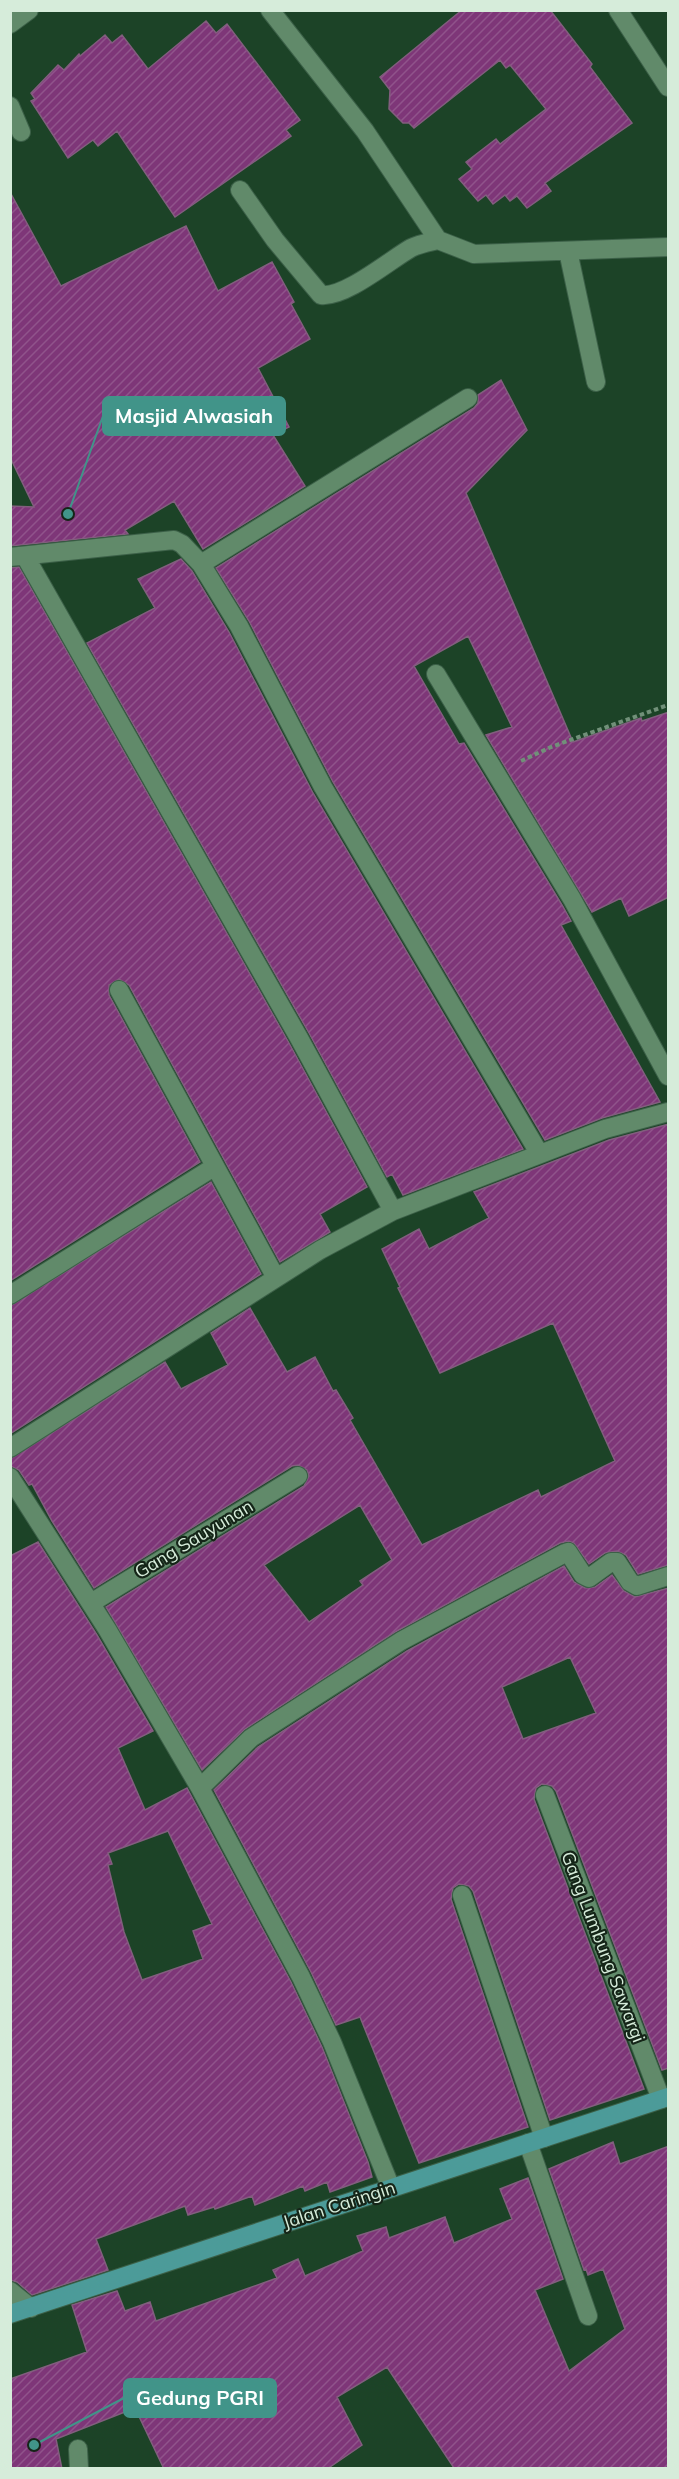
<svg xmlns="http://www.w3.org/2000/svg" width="679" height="2479" font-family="Mulish,sans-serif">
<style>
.building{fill:url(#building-hatch);stroke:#825e7e;stroke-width:1.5;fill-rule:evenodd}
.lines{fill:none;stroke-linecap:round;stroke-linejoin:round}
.minor-casing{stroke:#3c6048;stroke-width:20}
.major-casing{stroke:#3c6048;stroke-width:20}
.path{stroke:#719079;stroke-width:4;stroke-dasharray:4.5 3;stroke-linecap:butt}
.minor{stroke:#618a6a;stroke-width:18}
.major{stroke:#4c9b99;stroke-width:18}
.labels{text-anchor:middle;stroke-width:4.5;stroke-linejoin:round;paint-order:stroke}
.street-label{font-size:18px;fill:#d6ecda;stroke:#152518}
.leader{fill:none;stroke:#419489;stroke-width:2}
.callout-dot{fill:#419489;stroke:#152518;stroke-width:2}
.callout{fill:#419489;stroke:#419489;stroke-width:2}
.callout-label{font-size:20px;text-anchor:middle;font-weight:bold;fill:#fff}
</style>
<defs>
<pattern id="building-hatch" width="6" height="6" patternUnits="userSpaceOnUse" patternTransform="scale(1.5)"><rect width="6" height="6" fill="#7e3678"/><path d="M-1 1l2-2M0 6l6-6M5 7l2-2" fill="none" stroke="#90538b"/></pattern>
</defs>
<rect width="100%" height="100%" fill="#1c4327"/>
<path class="building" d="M462 10H550L592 64 590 67 632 123 545 183 551 191 527 208 517 196 510 201 505 195 493 204 486 195 478 201 459 179 472 169 466 162 496 139 500 144 546 109 510 65 506 68 500 60 414 128 409 123H403L389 109 390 90 380 77Z
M206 21 216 33 227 24 300 120 286 130 291 136 175 217 117 131 98 146 93 140 68 158 31 101 35 99 31 93 58 65 64 70 79 54 80 56 105 35 112 43 122 35 148 69Z
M10 192 61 286 186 226 218 291 272 262 294 302 291 304 310 339 258 368 289 427 273 435 305 486 203 549 174 501 125 530 128 534 10 546V506L34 507 10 457Z
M501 380 527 430 466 493 573 742 641 718 642 721 669 712V897L629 916 621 898 592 912 486 735 512 727 468 636 414 666 459 744 464 743 562 905 571 921 561 925 660 1102 602 1118 545 1140 333 782 249 621 216 568 474 408 478 403V395Z
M181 559 192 571 229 632 313 793 523 1149 403 1195 392 1174 387 1177 309 1033 87 643 155 608 138 579Z
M19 567 289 1043 367 1187 320 1214 330 1232 280 1262 129 985 119 979 109 985V995L200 1162 10 1281V568Z
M669 1124V1565L638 1574 626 1555 617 1551 605 1553 589 1564 574 1543 569 1541 560 1543 395 1632 245 1729 202 1770 106 1607 304 1486 309 1476 307 1470 298 1465 292 1466 94 1588 52 1521 32 1484 29 1485 19 1470 10 1466V1459L165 1362 181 1389 228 1365 211 1333 250 1308 287 1372 315 1357 333 1391 336 1390 353 1418 350 1420 422 1545 538 1490 541 1497 615 1461 553 1323 440 1373 398 1288 400 1287 382 1249 419 1229 429 1249 489 1218 474 1192 609 1140ZM360 1505 392 1560 360 1581 363 1585 309 1622 264 1565Z
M211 1182 261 1274 10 1434V1306Z
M38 1542 97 1635 153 1731 118 1748 145 1810 187 1788 291 1982 322 2047 368 2162 372 2177 330 2192 327 2182 305 2191 303 2186 255 2205 252 2196 215 2209 214 2207 188 2215 185 2206 96 2239 108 2270 32 2295 17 2282 10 2280V1556ZM168 1831 212 1924 193 1931 203 1959 142 1980 124 1932 108 1865 112 1864 108 1853Z
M564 1566 574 1582 585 1588 595 1587 612 1575 624 1591 635 1597 669 1588V2068L662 2070 556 1791 552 1786 542 1784 536 1788 534 1799 644 2089 550 2120 473 1891 469 1886 459 1884 453 1888 451 1899 528 2127 419 2163 360 2017 336 2025 311 1972 214 1790 258 1747 407 1651ZM570 1657 596 1713 523 1739 502 1687Z
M613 2142 620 2164 669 2146V2468H454L387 2367 337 2397 362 2445 327 2469H164L135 2408 56 2439 62 2469H10V2379L87 2352 72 2305 117 2291 125 2311 150 2302 156 2321 277 2278 273 2270 298 2259 305 2276 363 2251 357 2236 386 2227 389 2238 445 2217 454 2243 512 2219 500 2189 528 2178 563 2279 535 2290 569 2371 625 2329 603 2269 588 2275 586 2269 584 2270 549 2169Z"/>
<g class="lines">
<g class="minor-casing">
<path id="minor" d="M270 10 365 131 438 240 474 254 668 247
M618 10 668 87
M10 24 29 10
M10 106 21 132
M240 190 275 240 321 295C345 298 390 260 411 248 419 244 430 242 438 240
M568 251 596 382
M25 556 299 1038 393 1211
M10 557 174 540 182 544 201 564 239 626 323 787 539 1153
M201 564 468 398
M436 674 572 899 668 1076
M119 990 276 1278
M10 1295 214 1167
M10 1448 320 1250 393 1211 605 1129 668 1112
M10 1477 107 1629 200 1788 301 1977 332 2042 391 2188
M91 1603 298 1476
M200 1788 251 1738 401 1641 565 1553 568 1552 583 1575 589 1578 611 1562H617L630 1582 637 1586 668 1576
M545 1795 661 2099
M462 1895 544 2138
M528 2143 588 2316
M10 2291 31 2308
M78 2449 79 2468"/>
</g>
<g class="major-casing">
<path id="major" d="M10 2314 668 2097"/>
</g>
<path class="path" d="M521 761 551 747 668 705"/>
<use href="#minor" class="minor"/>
<use href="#major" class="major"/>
</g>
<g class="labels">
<g class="street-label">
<text transform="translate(194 1539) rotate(-31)" y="6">Gang Sauyunan</text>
<text transform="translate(603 1947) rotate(69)" y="6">Gang Lumbung Sawargi</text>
<text transform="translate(339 2205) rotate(-18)" y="6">Jalan Caringin</text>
</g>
</g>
<path class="leader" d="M68 514L103 416M34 2445L124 2398"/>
<g class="callout-dot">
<circle cx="68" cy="514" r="6"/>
<circle cx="34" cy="2445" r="6"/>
</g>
<g class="callout">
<rect x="103" y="397" width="182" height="38" rx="6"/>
<rect x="124" y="2379" width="152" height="38" rx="6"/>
</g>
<g class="callout-label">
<text x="194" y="423">Masjid Alwasiah</text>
<text x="200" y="2405">Gedung PGRI</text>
</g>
<rect width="679" height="2479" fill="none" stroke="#d6ecda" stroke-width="24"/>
</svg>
